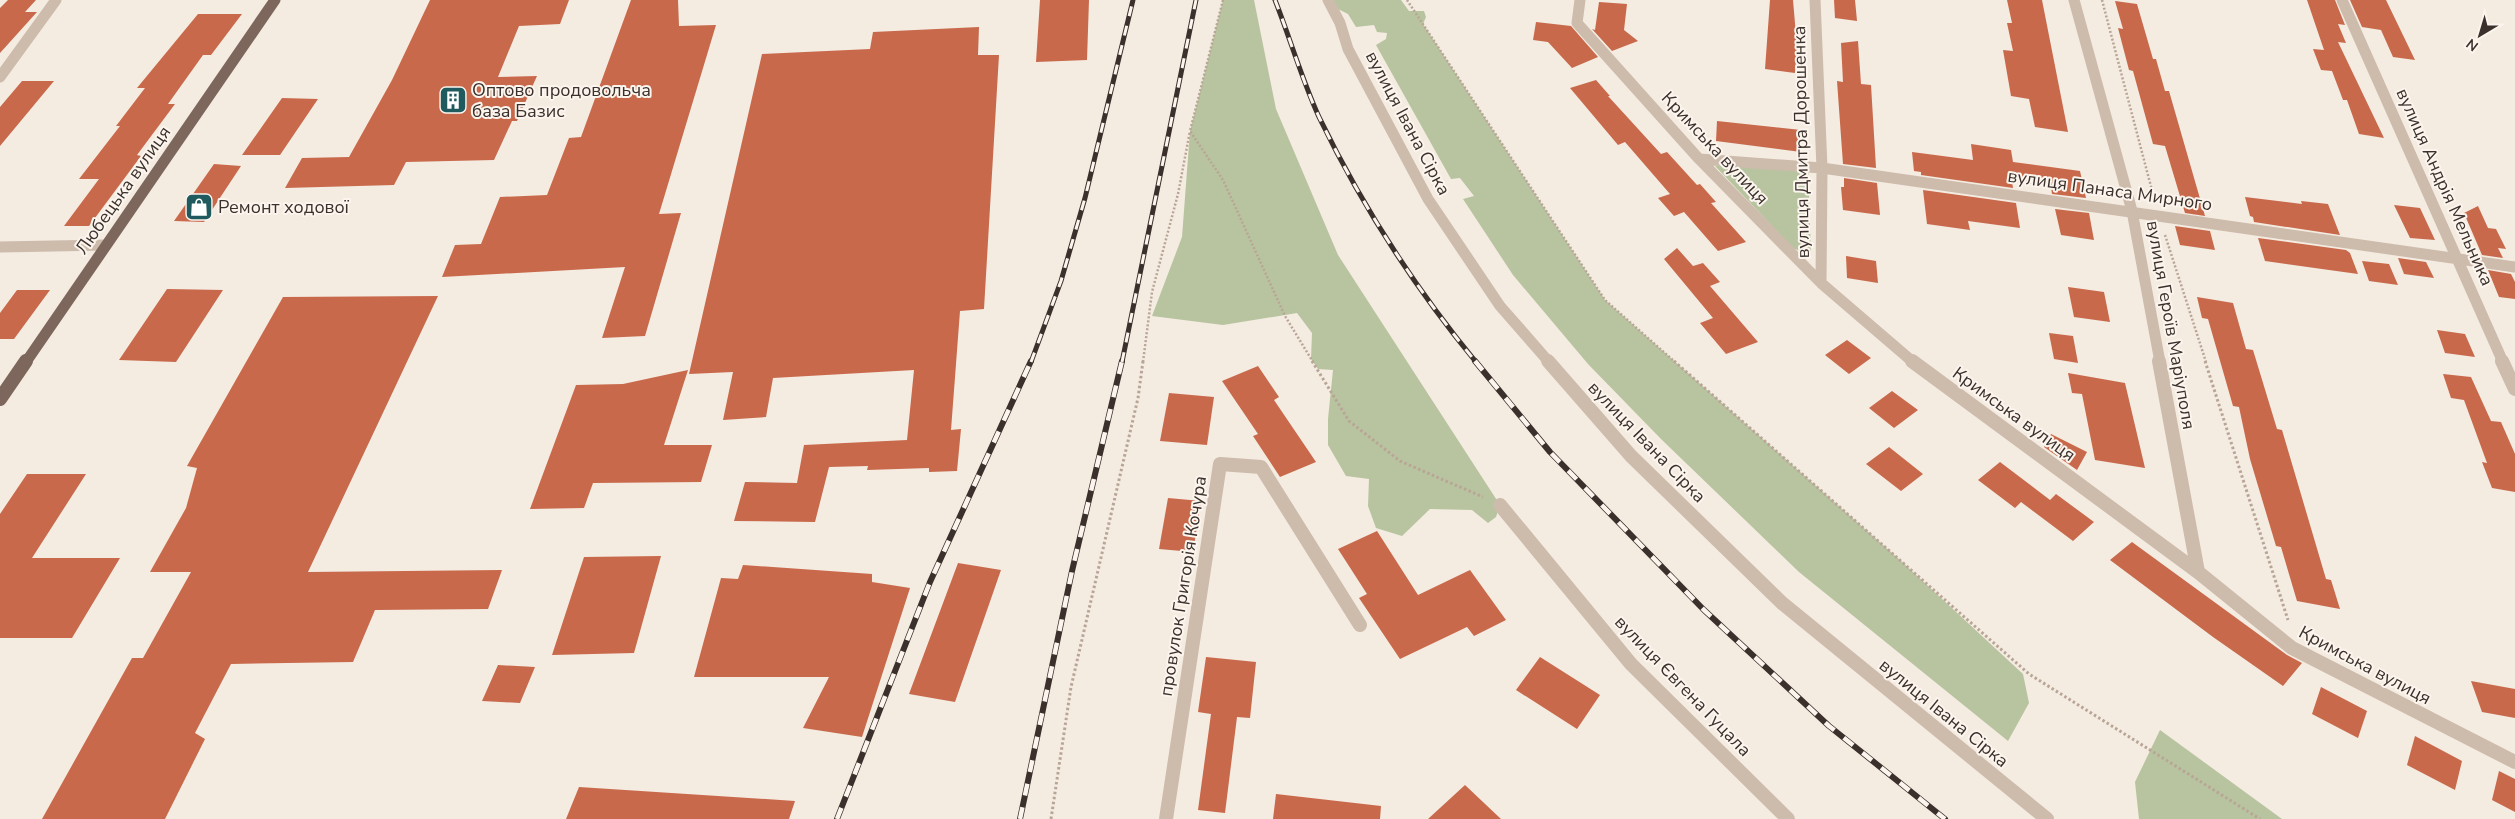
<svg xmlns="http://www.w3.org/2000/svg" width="2515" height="819" font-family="'Nunito Sans',sans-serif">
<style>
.green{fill:#b8c4a0}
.building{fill:#c8694b}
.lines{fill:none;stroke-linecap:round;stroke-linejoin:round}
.path-far1{stroke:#b9a596;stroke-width:2.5;stroke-dasharray:2 2;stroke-linecap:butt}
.path{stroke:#b9a596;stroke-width:3;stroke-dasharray:2.5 2.5;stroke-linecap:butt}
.minor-far1{stroke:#cdbbac;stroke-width:11}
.minor{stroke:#cdbbac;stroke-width:14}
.major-far1{stroke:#7d675c;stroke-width:11}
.major{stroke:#7d675c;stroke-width:14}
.rail-far1-casing{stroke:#3b302b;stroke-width:5}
.rail-casing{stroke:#3b302b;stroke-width:6}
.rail-far1{stroke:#fbf5ee;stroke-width:3;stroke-dasharray:10;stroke-linecap:butt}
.rail{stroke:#fbf5ee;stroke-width:4.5;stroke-dasharray:12;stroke-linecap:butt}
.labels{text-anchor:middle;stroke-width:4;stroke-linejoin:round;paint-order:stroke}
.poi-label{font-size:18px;fill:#3b302b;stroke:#fbf5ee;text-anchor:start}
.street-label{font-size:18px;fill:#3b302b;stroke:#fbf5ee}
</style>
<rect width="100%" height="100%" fill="#f4ebe1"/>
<path class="green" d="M1223 0H1254L1276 109 1338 255 1500 505 1496 517 1488 523 1472 510 1430 509 1402 536 1376 528 1368 506 1369 479 1346 476 1328 445V419L1333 370 1318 369 1311 359 1312 333 1297 313 1223 325 1152 316 1182 237 1190 131Z
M1332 0H1401L1409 11H1424L1426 17 1423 24 1605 300 1900 560 2023 674 2029 703 2008 741 1799 572 1661 439 1588 364 1513 275 1463 199 1474 196 1460 178 1451 179 1376 45 1386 39 1387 33 1377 32 1374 25 1356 27 1348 14 1336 8Z
M1808 161 1811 256 1793 248 1715 166 1757 167Z
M2160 730 2282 819H2139L2135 782Z"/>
<path class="building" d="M8 0H36L25 12H37L0 53V8Z
M430 0H569L560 24 519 26 498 77 537 76 517 121H512L494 160 406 162 394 185 285 188 302 158 349 157 392 80Z
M631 0H678L679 26 716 25 659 214 681 213 645 336 602 338 625 267 442 277 455 245 481 244 500 197 547 195 569 138 581 137Z
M1040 0H1089L1087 60 1036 62Z
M1770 0H1793L1797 47 1795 73 1765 69Z
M1834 0H1855L1857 21 1835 18Z
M2007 0H2042L2068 132 2035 127 2029 99 2011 96 2003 50 2013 51 2007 23H2012Z
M2307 0H2335L2345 25 2338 24 2346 43 2338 42 2384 138 2359 134 2347 100H2343L2332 71 2321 70 2313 49 2324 50Z
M2350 0H2386L2415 60 2393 57 2381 30 2362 27Z
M2115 1 2137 4 2153 59H2156L2165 91H2169L2205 216 2185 213 2165 146 2153 144 2133 71 2129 70 2118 28 2123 29Z
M1599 2 1627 4 1624 30 1638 41 1612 51 1592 29 1595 30Z
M198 14H242L211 55H203L168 104H175L137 155 141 156 89 226H64L99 179H79L120 126H116L145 88H137Z
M1536 22 1571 26 1598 57 1572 68 1548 42 1533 40Z
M979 27 978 55H999L984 309 960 311 951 430 961 429 957 471 929 472V468L867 470 868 466 829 467 815 522 734 521 745 482 797 483 804 445 907 440 914 370 773 378 766 417 723 420 733 372 689 374 762 54 870 49 873 32Z
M1858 41 1861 84 1871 85 1876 168 1843 164 1837 81 1843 82 1841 43Z
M1596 80 1610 96H1608L1661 154 1667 152 1697 185 1700 184 1716 202 1711 203 1746 242 1718 251 1684 212 1674 216 1658 198 1670 194 1625 142 1618 145 1570 88Z
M22 81H54L0 146V107Z
M282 98 318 99 280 155H242Z
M1717 121 1801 130V152L1716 141Z
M1971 144 2011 150 2013 162 2080 171 2086 198 2052 194 2051 187 2012 181 2013 188 1921 175V172L1914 171 1912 152 1973 160Z
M214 164 241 166 204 222 174 221Z
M1844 178 1877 183 1880 215 1843 210 1841 187H1844Z
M1923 190 2016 203 2020 228 1968 221 1970 230 1927 224Z
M2245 197 2302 204 2301 201 2328 204 2340 235 2254 222 2253 217 2250 216Z
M2394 205 2420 208 2435 240 2410 238Z
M2478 206 2488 228 2496 229 2506 249 2498 248 2503 258 2482 255 2464 213Z
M2055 209 2089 213 2094 240 2061 235Z
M2175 226 2210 231 2215 250 2180 245Z
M2258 238 2346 250 2350 253 2358 274 2265 261Z
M1677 248 1693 266 1703 263 1720 282 1710 286 1758 342 1726 354 1700 323 1713 318 1664 259Z
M1846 256 1876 261 1878 283 1847 278Z
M2398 258 2426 262 2434 278 2404 274Z
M2362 261 2389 264 2398 285 2369 281Z
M2488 270 2511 274 2515 282V299L2499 297Z
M2068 287 2104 292 2110 322 2074 317Z
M167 289 223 290 176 362 119 360Z
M17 290H50L14 339H0V313Z
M438 296 308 572 502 570 488 609 375 610 353 662 231 664 195 733 205 739 165 819H42L132 658H143L191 572H150L186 508 197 468 187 466 283 297Z
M2197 297 2233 303 2246 349 2253 350 2277 429 2282 430 2326 579 2331 580 2340 609 2297 601 2281 547 2276 546 2250 459 2239 407 2233 406 2208 319 2202 318Z
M2437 330 2465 334 2475 357 2445 353Z
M2049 333 2073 336 2078 363 2054 359Z
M1847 340 1871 358 1849 374 1825 355Z
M1258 366 1279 397 1274 400 1316 462 1280 477 1253 436 1258 434 1222 381Z
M688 370 664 445H712L701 482 593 483 584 508 530 509 576 385 623 384Z
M2068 373 2125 383 2145 468 2095 460 2082 394 2072 393Z
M2443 374 2471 377 2491 421 2501 422 2515 454V492L2492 488 2482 462 2487 463 2464 400 2451 398Z
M1892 391 1918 410 1894 428 1869 408Z
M1169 393 1214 397 1207 445 1160 441Z
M2051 434 2087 452 2077 470 2044 447Z
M1889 447 1923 474 1901 491 1866 464Z
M2000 462 2050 500 2056 494 2094 522 2073 541 2021 502 2015 508 1978 480Z
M27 474H86L32 558H120L72 638H0V514Z
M1168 498 1201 501 1193 552 1159 549Z
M1377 531 1418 595 1470 570 1506 620 1474 636 1467 627 1400 659 1359 598 1367 594 1338 549Z
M2132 542 2287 655 2302 663 2283 686 2213 637 2110 560Z
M661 556 634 653 552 655 584 557Z
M958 563 1001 570 955 702 909 694Z
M743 565 872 574V582L910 588 862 737 803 728 829 677H694L721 578 738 579Z
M1206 657 1256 662 1250 718 1237 717 1225 813 1198 810 1211 714 1198 712Z
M1540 657 1600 695 1577 729 1516 690Z
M498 665 535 667 520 703 482 701Z
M2471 681 2515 689V718L2482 712Z
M2321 687 2367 711 2358 738 2312 714Z
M2415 736 2462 761 2455 790 2407 765Z
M2499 771 2515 779V812L2492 800Z
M1465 785 1501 819H1428Z
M579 787 795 801 789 819H566Z
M1276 794 1381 806 1380 819H1273Z"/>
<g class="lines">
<path class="path-far1" d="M1223 0 1190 131 1223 180 1285 316 1313 362
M1407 0 1605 300 1675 362
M2102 0 2154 198
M2165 235 2206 362
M1143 362 1152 292 1178 194 1190 131"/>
<path class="path" d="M1312 361 1349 421 1400 461 1483 497
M1674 361 2029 674 2260 819
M2205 361 2288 620
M1051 819 1071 687 1138 398 1143 361"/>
<path class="minor-far1" d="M1328 0 1340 23 1348 49 1428 199 1500 306 1549 362
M1580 0 1577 23 1699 159 1821 283 1913 362
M1815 0 1822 168 1821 283
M2074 0 2132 211 2160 362
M2342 0 2503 362
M0 77 56 0
M1699 159 1822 168 2515 267
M0 247 106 245"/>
<path class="minor" d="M1548 361 1631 456 1782 603 2047 819
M1912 361 2198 572 2292 648 2515 762
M2159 361 2198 572
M2502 361 2515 389
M1500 505 1631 664 1788 819
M1166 819 1220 464 1261 467 1360 625"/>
<path class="major-far1" d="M26 362 275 0"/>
<path class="major" d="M0 399 26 361"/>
<g class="rail-far1-casing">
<path id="rail-far1" d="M1275 0C1290 38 1302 80 1319 117 1361 204 1415 288 1476 362
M1031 362 1061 281 1085 198 1133 0
M1122 362 1196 0"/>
</g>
<g class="rail-casing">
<path id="rail" d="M1475 361 1550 452 1704 610 1829 726 1945 819
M837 819 930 582 1031 361
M1020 819 1072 571 1122 361"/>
</g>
<use href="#rail-far1" class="rail-far1"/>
<use href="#rail" class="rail"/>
</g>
<defs>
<g id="building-square" transform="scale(1.4375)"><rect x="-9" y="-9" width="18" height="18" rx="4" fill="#1f5a5e" stroke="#fbf5ee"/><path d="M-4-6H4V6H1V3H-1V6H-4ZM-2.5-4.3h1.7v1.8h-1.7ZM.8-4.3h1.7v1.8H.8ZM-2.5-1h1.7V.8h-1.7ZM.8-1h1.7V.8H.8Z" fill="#fff"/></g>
<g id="shop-square" transform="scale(1.4375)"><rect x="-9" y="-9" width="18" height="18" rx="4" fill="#1f5a5e" stroke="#fbf5ee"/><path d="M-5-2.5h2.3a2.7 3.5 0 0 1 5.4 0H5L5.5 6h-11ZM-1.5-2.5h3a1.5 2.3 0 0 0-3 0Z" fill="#fff"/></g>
</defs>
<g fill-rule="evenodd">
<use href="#building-square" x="453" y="100"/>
<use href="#shop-square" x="199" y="207"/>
</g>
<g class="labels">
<g class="poi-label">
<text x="472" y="96">Оптово продовольча<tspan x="472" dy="21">база Базис</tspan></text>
<text x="218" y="213">Ремонт ходової</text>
</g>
<g class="street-label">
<text transform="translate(1408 123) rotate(62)" y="6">вулиця Івана Сірка</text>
<text transform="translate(1801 142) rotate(-91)" y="6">вулиця Дмитра Дорошенка</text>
<text transform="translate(1715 148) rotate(47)" y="6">Кримська вулиця</text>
<text transform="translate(2445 187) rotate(66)" y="6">вулиця Андрія Мельника</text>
<text transform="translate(123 190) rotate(-55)" y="6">Любецька вулиця</text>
<text transform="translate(2110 190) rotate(8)" y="6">вулиця Панаса Мирного</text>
<text transform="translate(2171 325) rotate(80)" y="6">вулиця Героїв Маріуполя</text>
<text transform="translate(2014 414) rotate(36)" y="6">Кримська вулиця</text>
<text transform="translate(1647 442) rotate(46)" y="6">вулиця Івана Сірка</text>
<text transform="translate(1183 586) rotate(-81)" y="6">провулок Григорія Кочура</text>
<text transform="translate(2365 665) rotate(28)" y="6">Кримська вулиця</text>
<text transform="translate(1683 686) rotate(46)" y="6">вулиця Євгена Гуцала</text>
<text transform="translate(1944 713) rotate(39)" y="6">вулиця Івана Сірка</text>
</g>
</g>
<g transform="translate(2480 35) rotate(218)" stroke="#fbf5ee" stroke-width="4" paint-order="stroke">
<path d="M0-4L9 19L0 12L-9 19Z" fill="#3b302b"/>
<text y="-8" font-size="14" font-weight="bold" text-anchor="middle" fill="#3b302b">N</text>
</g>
</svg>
